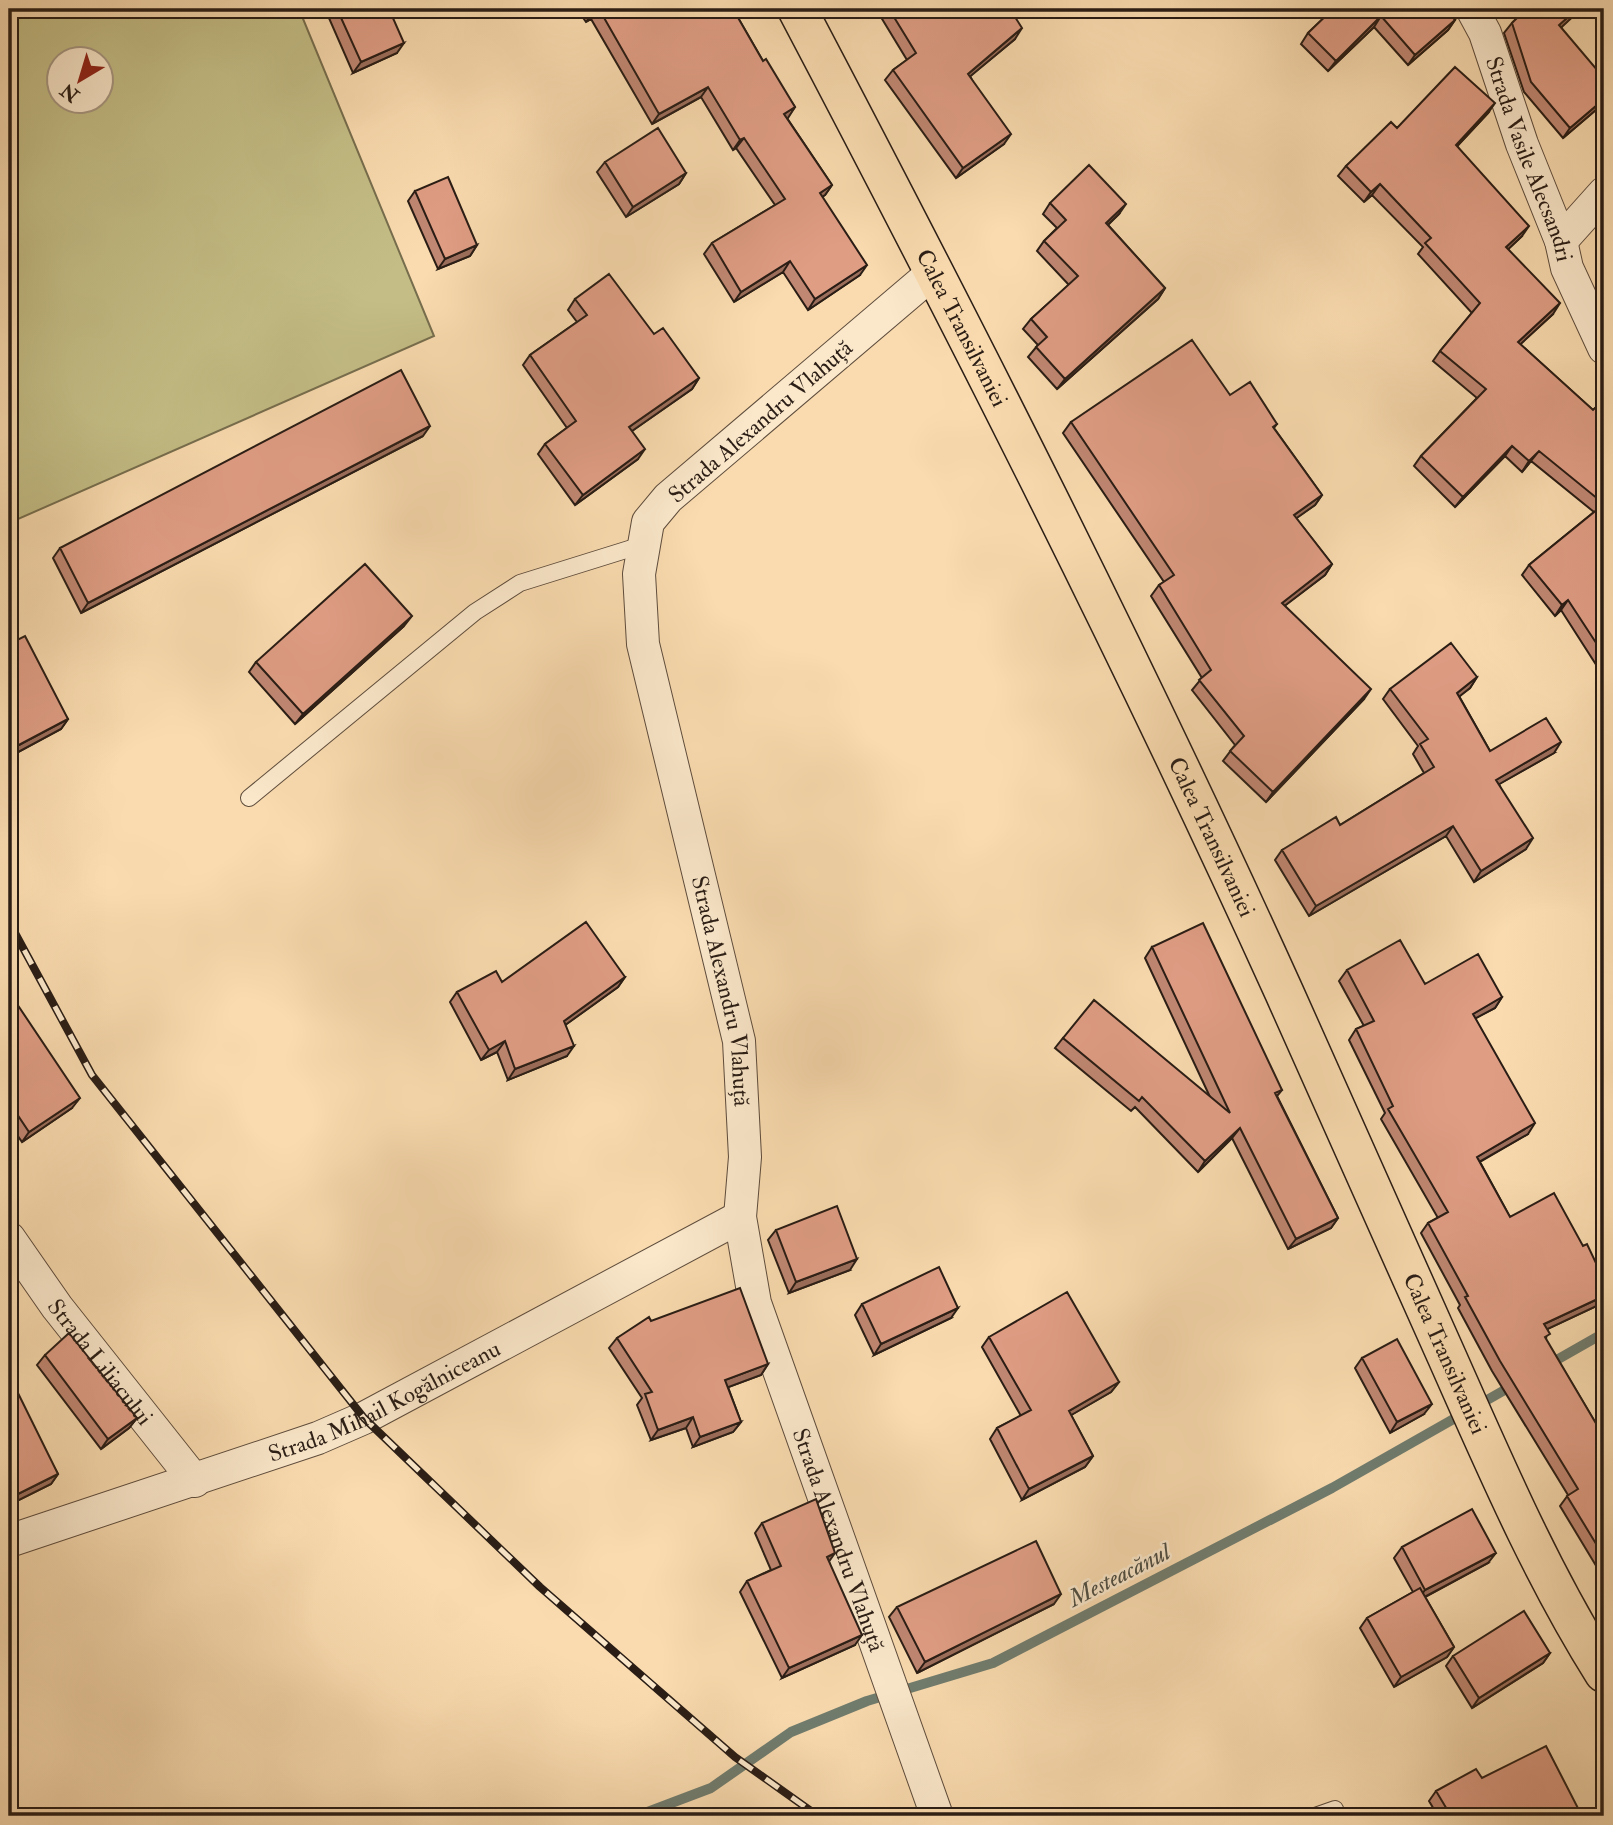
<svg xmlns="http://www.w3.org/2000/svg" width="1613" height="1825" font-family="'IM FELL Double Pica',serif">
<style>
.green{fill:#c4be86;stroke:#776e4e;stroke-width:2;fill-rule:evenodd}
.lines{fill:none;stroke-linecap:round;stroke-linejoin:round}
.stream{stroke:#707c6e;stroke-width:10}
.service-casing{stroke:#5e4c3c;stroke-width:18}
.minor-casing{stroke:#5e4c3c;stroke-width:34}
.trunk-casing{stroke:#2a1d15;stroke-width:41}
.service{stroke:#fbe8cb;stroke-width:16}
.minor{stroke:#fbe8cb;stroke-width:32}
.trunk{stroke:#f9dbaf;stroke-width:38}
.rail-casing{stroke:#2a1d15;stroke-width:8}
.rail{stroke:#fbe8cb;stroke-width:5;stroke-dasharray:16;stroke-linecap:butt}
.wall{fill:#c08772;stroke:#2a1d15;stroke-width:2}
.shaded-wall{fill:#9c6e5c;stroke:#2a1d15;stroke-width:2}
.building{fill:#df9d84;stroke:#2a1d15;stroke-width:2}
.labels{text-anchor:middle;stroke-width:5;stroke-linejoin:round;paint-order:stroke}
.street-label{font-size:23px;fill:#2a1d15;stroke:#fbe8cb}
.water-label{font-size:24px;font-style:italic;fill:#4d4c41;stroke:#fbe8cb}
</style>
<rect width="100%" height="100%" fill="#f9dbaf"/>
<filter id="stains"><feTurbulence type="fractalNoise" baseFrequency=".00286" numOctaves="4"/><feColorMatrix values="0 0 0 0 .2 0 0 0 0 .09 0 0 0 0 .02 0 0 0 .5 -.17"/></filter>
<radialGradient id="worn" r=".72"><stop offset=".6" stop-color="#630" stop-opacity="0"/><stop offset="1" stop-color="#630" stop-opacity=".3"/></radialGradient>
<path class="green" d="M9 9H299L434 336 9 523ZM60 60H102V102H60Z"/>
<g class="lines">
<path class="stream" d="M1546 1366 1604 1333
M637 1816 711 1788 791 1732 867 1701 993 1663 1332 1488 1517 1383"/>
<g class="service-casing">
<path id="service" d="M249 798 475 612 520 583 645 544
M1315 1816 1335 1809"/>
</g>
<g class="minor-casing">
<g id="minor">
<path id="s1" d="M1472 9 1485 33 1522 144 1561 241 1567 268 1604 348"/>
<path d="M1561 241 1604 193"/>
<path id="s2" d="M935 271 668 498 648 522 639 574 643 644 739 1041 745 1157 740 1217 755 1303 937 1816"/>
<path id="s3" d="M9 1238 57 1307 195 1481"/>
<path id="s4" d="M9 1541 318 1438 364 1418 740 1217"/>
</g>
</g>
<g class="trunk-casing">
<g id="trunk">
<path id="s5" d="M797 9C967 332 1133 659 1284 992 1339 1113 1393 1235 1447 1357 1495 1465 1541 1573 1604 1673"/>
</g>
</g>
<use href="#service" class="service"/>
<use href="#minor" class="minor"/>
<use href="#trunk" class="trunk"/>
<g class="rail-casing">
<path id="rail" d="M9 922 92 1075 364 1418 540 1587 735 1757 818 1816"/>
</g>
<use href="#rail" class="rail"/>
</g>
<path class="wall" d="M325 9H389L397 53 353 73Z
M577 9H733L763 61 795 107 787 118 832 185 825 195 822 197 860 275 808 310 783 272 734 302 704 254 712 243 775 205 736 148 733 150 701 97 652 124 591 19 586 22Z
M876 9H1010L1015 39 970 76 1004 144 956 178 885 80 893 70 907 60Z
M1333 9 1415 11 1455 20 1448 30 1408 65 1374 27 1328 71 1301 44 1308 33Z
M1526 9H1581L1561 27 1604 103 1563 138 1524 92 1504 33 1512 23Z
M1488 113 1457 146 1522 236 1508 249 1553 314 1520 344 1593 410 1604 400V677L1561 610 1555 616 1522 575 1529 565 1594 512 1531 461 1522 472 1505 456 1455 507 1414 466 1421 456 1477 398 1433 361 1440 351 1472 313 1418 254 1423 247 1372 195 1364 202 1338 176 1346 166 1397 128Z
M605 162 686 173 679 184 626 217 597 172Z
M415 191 477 245 470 256 438 269 408 201Z
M1050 203 1119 214 1108 225 1165 288 1158 299 1057 389 1028 357 1038 345 1023 329 1031 319 1069 285 1037 251 1044 241 1057 228 1043 214Z
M575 299 654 334 699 378 692 389 632 431 638 459 575 505 538 454 545 444 567 428 523 365 530 355 577 322 568 310Z
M1230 395 1277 424 1274 428 1322 495 1315 505 1296 518 1332 564 1325 575 1284 606 1364 699 1266 802 1223 761 1235 745 1192 690 1202 678 1151 596 1159 585 1164 582 1063 433 1071 422Z
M423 436 81 613 53 558 60 548Z
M404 626 295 724 249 672 256 662Z
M9 644 68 719 61 729 9 757Z
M1477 677 1470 688 1459 696 1490 751 1554 753 1499 784 1526 849 1474 882 1446 836 1309 916 1275 860 1282 850 1340 825 1424 773 1413 754 1418 746 1383 699 1390 689Z
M1152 947 1282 1090 1277 1096 1338 1218 1331 1228 1288 1249 1232 1138 1198 1172 1135 1107 1131 1111 1055 1048 1063 1038 1210 1097 1145 958Z
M1347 970 1502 997 1495 1008 1475 1018 1528 1134 1480 1162 1510 1217 1603 1303 1547 1329 1546 1340 1604 1437V1579L1560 1506 1568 1495 1492 1371 1458 1308 1460 1305 1421 1233 1428 1223 1438 1218 1381 1119 1385 1113 1349 1040 1356 1029 1364 1026 1339 981Z
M625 977 618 987 565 1025 567 1056 508 1080 497 1052 481 1060 450 1002 457 992 502 982Z
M9 992 72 1108 22 1142 9 1123Z
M776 1230 850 1270 789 1293 768 1240Z
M862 1304 951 1318 874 1355 855 1315Z
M651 1321 768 1364 761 1375 728 1387 741 1422 733 1432 693 1447 686 1428 651 1440 637 1405 642 1398 609 1348 617 1338Z
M989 1337 1119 1382 1111 1392 1071 1415 1093 1456 1085 1467 1022 1500 990 1439 997 1428 1021 1416 982 1347Z
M45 1355 137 1418 129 1428 101 1449 37 1365Z
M1362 1358 1424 1414 1390 1433 1355 1368Z
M9 1387 58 1474 51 1484 9 1505Z
M762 1523 829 1562 855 1645 782 1678 740 1592 747 1581 771 1570 755 1533Z
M1402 1547 1488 1563 1425 1597 1454 1647 1447 1657 1394 1687 1360 1628 1367 1618 1413 1592 1394 1558Z
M1054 1604 917 1673 889 1617 897 1607Z
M1550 1653 1543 1663 1472 1708 1446 1666 1453 1656Z
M1482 1778 1582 1816H1438L1429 1801 1436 1791Z"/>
<path class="shaded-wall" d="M598 9 591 19 586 22 593 12Z
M1577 9H1581L1552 36 1559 25Z
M1381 16 1374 27 1328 71 1336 61Z
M1455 20 1448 30 1408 65 1415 55Z
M1022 28 1015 39 961 84 968 74Z
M404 43 397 53 353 73 361 62Z
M708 87 701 97 652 124 659 114Z
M1604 99V103L1563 138 1570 128Z
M1495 103 1488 113 1449 155 1456 145Z
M795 107 788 118 777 124 784 114Z
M1011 134 1004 144 956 178 963 168Z
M744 138 736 148 733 150 740 140Z
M686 173 679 184 626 217 633 207Z
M1380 184 1372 195 1364 202 1371 192Z
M832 185 825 195 812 203 820 193Z
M1126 204 1119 214 1099 233 1106 223Z
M1529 226 1522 236 1499 258 1506 247Z
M477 245 470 256 438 269 445 259Z
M790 261 783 272 734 302 741 292Z
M867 265 860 275 808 310 815 299Z
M1165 288 1158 299 1057 389 1065 379Z
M1560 303 1553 314 1511 353 1518 342Z
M699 378 692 389 622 438 629 427Z
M430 426 423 436 81 613 88 603Z
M1512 446 1505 456 1455 507 1463 497Z
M645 449 638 459 575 505 583 495Z
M1539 451 1531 461 1522 472 1529 461Z
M1322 495 1315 505 1287 525 1294 515Z
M1332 564 1325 575 1274 614 1282 603Z
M1568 600 1561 610 1555 616 1562 605Z
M412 616 404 626 295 724 303 714Z
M1477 677 1470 688 1450 704 1457 693Z
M1371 689 1364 699 1266 802 1273 792Z
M68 719 61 729 9 757 15 747Z
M1561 742 1554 753 1489 790 1496 780Z
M1453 826 1446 836 1309 916 1316 906Z
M1533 838 1526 849 1474 882 1481 871Z
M625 977 618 987 557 1031 564 1021Z
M1502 997 1495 1008 1465 1024 1473 1014Z
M505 1041 497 1052 481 1060 489 1050Z
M574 1046 567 1056 508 1080 515 1069Z
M80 1098 72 1108 22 1142 29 1132Z
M1535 1123 1528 1134 1470 1167 1477 1157Z
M1240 1128 1232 1138 1198 1172 1205 1161Z
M1338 1218 1331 1228 1288 1249 1296 1239Z
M857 1259 850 1270 789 1293 796 1282Z
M1604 1296V1302L1603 1303 1537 1334 1544 1324Z
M958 1308 951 1318 874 1355 881 1344Z
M768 1364 761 1375 718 1391 725 1380Z
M1119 1382 1111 1392 1061 1421 1069 1411Z
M1432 1404 1424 1414 1390 1433 1397 1422Z
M693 1417 686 1428 651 1440 658 1430Z
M137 1418 129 1428 101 1449 108 1439Z
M741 1422 733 1432 693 1447 700 1437Z
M1093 1456 1085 1467 1022 1500 1029 1489Z
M58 1474 51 1484 9 1505V1503L14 1496Z
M835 1553 828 1563 827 1557Z
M1496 1553 1488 1563 1417 1601 1425 1590Z
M1061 1594 1054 1604 917 1673 925 1662Z
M862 1635 855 1645 782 1678 789 1668Z
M1454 1647 1447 1657 1394 1687 1401 1677Z
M1550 1653 1543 1663 1472 1708 1479 1698Z"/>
<path class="building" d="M337 9H389L404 43 361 62Z
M599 9H733L763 61 766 59 795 107 784 114 832 185 820 193 867 265 815 299 790 261 741 292 712 243 785 199 744 138 740 140 708 87 659 114Z
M889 9H1010L1022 28 968 74 1011 134 963 168 893 70 916 53Z
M1333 9H1413L1415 11 1417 9H1446L1455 20 1415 55 1381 16 1336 61 1308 33Z
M1526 9H1577L1559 25 1604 78V99L1570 128 1531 82 1512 23Z
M1455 67 1495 103 1456 145 1529 226 1506 247 1560 303 1518 342 1593 410 1604 400V504L1539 451 1529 461 1512 446 1463 497 1421 456 1486 389 1440 351 1480 303 1425 243 1431 238 1380 184 1371 192 1346 166 1391 122 1397 128Z
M658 128 686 173 633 207 605 162Z
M1089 165 1126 204 1106 223 1165 288 1065 379 1036 347 1047 337 1031 319 1078 276 1044 241 1066 220 1050 203Z
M448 177 477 245 445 259 415 191Z
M609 274 654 334 663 328 699 378 629 427 645 449 583 495 545 444 576 421 530 355 587 315 575 299Z
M1192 340 1230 395 1250 382 1277 424 1273 427 1322 495 1294 515 1332 564 1282 603 1371 689 1273 792 1230 751 1244 736 1199 680 1211 670 1159 585 1174 575 1071 422Z
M401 370 430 426 88 603 60 548Z
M1604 504V655L1568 600 1562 605 1529 565Z
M365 564 412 616 303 714 256 662Z
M25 636 68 719 15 747 9 734V644Z
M1451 643 1477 677 1457 693 1490 751 1546 718 1561 742 1496 780 1533 838 1481 871 1453 826 1316 906 1282 850 1336 817 1340 825 1434 767 1420 744 1428 739 1390 689Z
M586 922 625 977 564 1021 574 1046 515 1069 505 1041 489 1050 457 992 496 971 502 982Z
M1203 923 1282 1090 1275 1093 1338 1218 1296 1239 1240 1128 1205 1161 1142 1097 1139 1101 1063 1038 1094 1000 1230 1113 1152 947Z
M1400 940 1425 984 1478 954 1502 997 1473 1014 1535 1123 1477 1157 1510 1217 1554 1193 1583 1246 1587 1244 1604 1280V1296L1544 1324 1550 1334 1545 1337 1604 1437V1557L1567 1496 1578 1489 1500 1361 1465 1297 1468 1296 1428 1223 1448 1212 1388 1109 1393 1106 1356 1029 1374 1021 1347 970Z
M9 992 80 1098 29 1132 9 1102Z
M837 1206 857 1259 796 1282 776 1230Z
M939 1267 958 1308 881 1344 862 1304Z
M740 1288 768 1364 725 1380 741 1422 700 1437 693 1417 658 1430 645 1394 652 1392 617 1338 649 1317 651 1321Z
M1067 1292 1119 1382 1069 1411 1093 1456 1029 1489 997 1428 1031 1410 989 1337Z
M69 1333 137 1418 108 1439 45 1355Z
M1397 1339 1432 1404 1397 1422 1362 1358Z
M14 1385 58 1474 14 1496 9 1485V1387Z
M816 1499 835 1553 827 1557 862 1635 789 1668 747 1581 781 1566 762 1523Z
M1472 1509 1496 1553 1425 1590 1402 1547Z
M1036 1541 1061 1594 925 1662 897 1607Z
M1420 1588 1454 1647 1401 1677 1367 1618Z
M1524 1611 1550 1653 1479 1698 1453 1656Z
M1546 1746 1582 1816H1451L1436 1791 1476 1769 1482 1778Z
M1592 1811 1597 1816H1587Z"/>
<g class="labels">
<g class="street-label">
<text dy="8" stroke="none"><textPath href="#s1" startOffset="161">Strada Vasile Alecsandri</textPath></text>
<text dy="8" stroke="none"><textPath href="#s5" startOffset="359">Calea Transilvaniei</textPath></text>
<text transform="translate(760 421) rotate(-41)" y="8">Strada Alexandru Vlahuță</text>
<text dy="8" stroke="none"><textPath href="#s5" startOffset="926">Calea Transilvaniei</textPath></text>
<text dy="8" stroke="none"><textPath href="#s2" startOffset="861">Strada Alexandru Vlahuță</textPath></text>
<text dy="8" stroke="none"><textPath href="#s5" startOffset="1493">Calea Transilvaniei</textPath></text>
<text dy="8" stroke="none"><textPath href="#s3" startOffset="154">Strada Liliacului</textPath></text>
<text dy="8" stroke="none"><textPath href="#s4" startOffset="401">Strada Mihail Kogălniceanu</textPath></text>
<text dy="8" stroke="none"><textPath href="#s2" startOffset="1428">Strada Alexandru Vlahuță</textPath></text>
</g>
<g class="water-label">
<text transform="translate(1119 1575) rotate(-27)" y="8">Mesteacănul</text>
</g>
</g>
<rect width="1613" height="1825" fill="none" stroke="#f9dbaf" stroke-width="35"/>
<rect x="10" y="10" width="1592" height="1804" fill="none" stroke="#2a1d15" stroke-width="3.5"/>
<rect x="18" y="18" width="1578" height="1790" fill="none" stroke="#2a1d15" stroke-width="2"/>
<g transform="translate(80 80) rotate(218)"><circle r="33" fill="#fbe8cb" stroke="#a79782" stroke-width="2"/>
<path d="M0-5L12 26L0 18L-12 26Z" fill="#8f2418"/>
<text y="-10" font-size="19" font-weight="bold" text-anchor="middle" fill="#2a1d15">N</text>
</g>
<rect width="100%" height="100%" filter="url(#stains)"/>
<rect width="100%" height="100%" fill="url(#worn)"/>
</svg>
